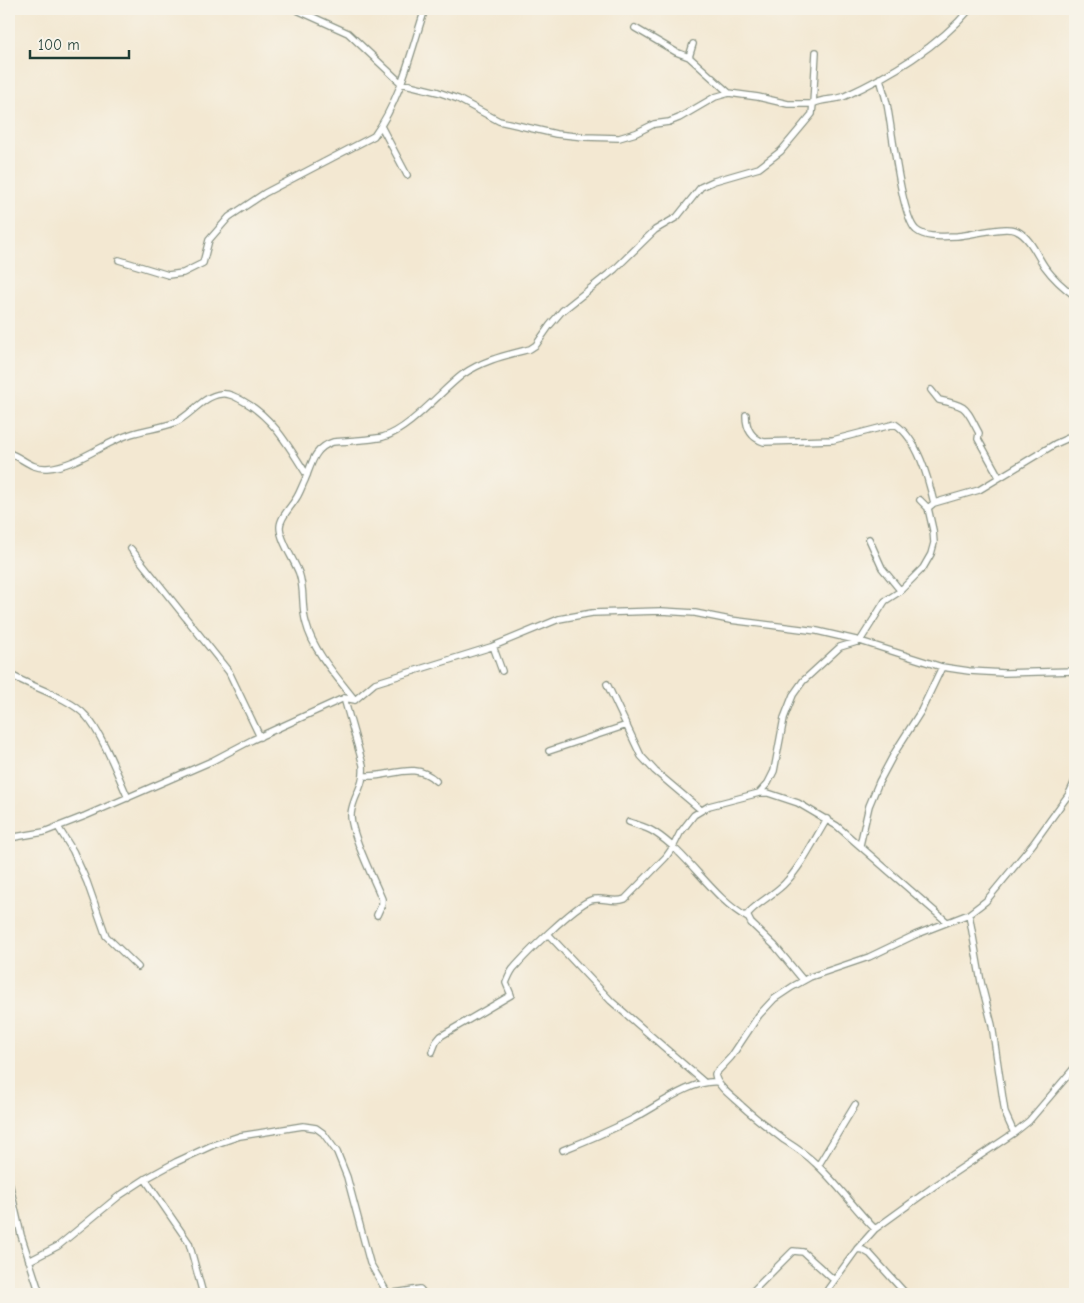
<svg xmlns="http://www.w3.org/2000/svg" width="1084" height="1303" font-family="'Comic Neue',sans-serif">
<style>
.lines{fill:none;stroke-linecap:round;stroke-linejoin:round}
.minor-casing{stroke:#899283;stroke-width:8}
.minor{stroke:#fff;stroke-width:5.5}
</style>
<rect width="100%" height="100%" fill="#f7f3e8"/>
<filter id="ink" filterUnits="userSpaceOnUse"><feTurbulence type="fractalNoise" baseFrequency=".02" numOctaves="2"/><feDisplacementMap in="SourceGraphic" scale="10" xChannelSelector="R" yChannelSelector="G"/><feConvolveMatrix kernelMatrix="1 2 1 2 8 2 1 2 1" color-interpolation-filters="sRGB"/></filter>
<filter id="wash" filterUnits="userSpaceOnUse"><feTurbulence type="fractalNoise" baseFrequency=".0096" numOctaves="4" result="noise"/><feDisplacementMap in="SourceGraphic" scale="20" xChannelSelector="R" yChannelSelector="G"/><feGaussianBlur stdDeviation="1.12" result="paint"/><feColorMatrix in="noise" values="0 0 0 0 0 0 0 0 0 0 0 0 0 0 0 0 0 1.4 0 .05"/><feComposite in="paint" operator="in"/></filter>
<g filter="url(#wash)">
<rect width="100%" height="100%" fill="#f3e8d2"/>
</g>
<g filter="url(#ink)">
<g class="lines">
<g class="minor-casing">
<path id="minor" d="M295 9 348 33 401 83 438 92 458 99 499 121 556 134 584 137 619 138 636 133 654 124 669 122 679 118 715 97 729 93 758 97 788 104H813L816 52
M635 28 676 52 689 57 729 93
M689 57 693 44
M880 78C882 87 885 95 887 104 892 128 901 216 916 230 927 239 944 236 957 236 972 235 1005 225 1017 231 1030 237 1037 256 1045 267 1053 278 1064 288 1075 296
M381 126 407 175
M119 260 168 275 183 273 203 263 209 240 229 217 265 193 374 136C401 99 411 51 425 9
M931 390 939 400C968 406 965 407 979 433L978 439 999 477
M746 415C746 428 751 438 764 442L833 440 895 424C918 439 928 478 934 503L928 508 933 530 934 543 931 554 923 568 899 592 885 601 860 641 840 647 803 681 793 695 784 718 774 771 768 783 759 793
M9 453C23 458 31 469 47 468 77 466 103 443 131 434 146 429 162 428 176 422 191 415 203 396 221 394 229 393 236 397 243 401 273 417 289 447 307 475
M920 500 928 508
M934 503 979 490 1055 444 1075 435
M869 539 882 568 900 590
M131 549 229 672 260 737
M493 646 502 671
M9 674C31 687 69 697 86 716 102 733 118 776 128 798
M607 684 641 756 655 771 701 810
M344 698 363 765C365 788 353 794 351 814 350 832 374 880 382 899V904L377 915
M355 700C337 677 313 651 306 623 301 606 305 590 299 573 294 560 280 540 280 527 280 517 292 506 297 497 300 492 302 486 305 480 312 463 314 448 333 442 348 441 369 440 383 437 409 430 441 391 462 375 483 360 507 355 530 349L536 345 550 325 562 311 615 269 655 230 677 217 701 187 714 181 759 168 781 151 812 114 813 104C822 98 835 101 845 96 889 76 939 46 970 9
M549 751 627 725
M364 776C391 778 414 760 436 781
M629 822C637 825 646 827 654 832 690 855 711 897 748 918
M58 827 73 851 87 882 106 936 138 967
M9 838 44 832 85 816 212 761 252 740 344 698 355 700 375 683 491 647 559 619 592 613 661 611 695 613 730 620 817 631 860 641 942 667 969 671 1004 673 1075 671
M860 845 869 806 879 782 895 752 921 711 942 667
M969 914 981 982 992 1025 1005 1113 1014 1133
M548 934 611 1001 704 1082
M803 980 775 946 751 923 747 915C753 905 777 893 786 882 803 864 814 840 827 819
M432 1052 436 1042 441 1036 511 995 506 983C508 978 510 973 513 969 525 955 575 905 591 900 603 896 613 904 625 899L666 857 673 847 680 833 694 815 709 806 759 793H768L798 803 837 826 947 922
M563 1150C586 1141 609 1131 631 1120 655 1108 692 1079 718 1082
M818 1166 855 1105
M145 1179 189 1243 203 1294
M9 1182 21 1235 40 1294
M875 1229C854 1208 837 1183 815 1163 806 1154 795 1147 784 1140 770 1129 755 1118 742 1106 734 1098 716 1086 715 1074L731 1057 759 1015 774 999 792 987 810 977 869 957 915 935 969 914 986 901 1033 844 1069 794 1075 781
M857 1249 863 1250 870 1254 906 1294
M29 1261 58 1246 119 1196 145 1179 176 1162 213 1145 240 1136 303 1126 316 1128 323 1133 337 1152 347 1177 370 1263 388 1294
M828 1289 857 1249 875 1229 933 1187 1014 1133 1029 1121 1075 1067
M388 1294 420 1289 424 1294
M750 1294 793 1251 803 1252 834 1280"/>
</g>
<use href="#minor" class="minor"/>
</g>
</g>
<rect width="1084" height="1303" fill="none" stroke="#f7f3e8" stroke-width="30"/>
<path d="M30 50v8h99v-8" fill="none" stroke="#1f3d34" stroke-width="2.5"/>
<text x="38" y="50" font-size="15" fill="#1f3d34" stroke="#f7f3e8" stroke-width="4" paint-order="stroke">100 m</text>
</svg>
